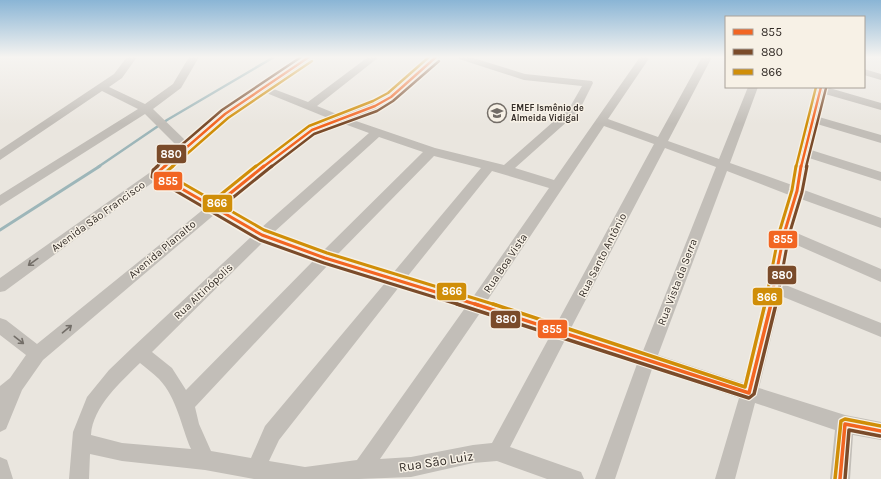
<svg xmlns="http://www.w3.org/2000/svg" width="881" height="479" font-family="Karla,sans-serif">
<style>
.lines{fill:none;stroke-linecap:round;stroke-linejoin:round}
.stream-far1{stroke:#9db6b9;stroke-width:2.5}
.stream{stroke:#9db6b9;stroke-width:3}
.minor{fill:#c2beb8;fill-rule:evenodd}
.bus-1-far2-casing{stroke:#f7f1e6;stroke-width:5}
.bus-1-far1-casing{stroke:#f7f1e6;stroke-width:6}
.bus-1-casing{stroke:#f7f1e6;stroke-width:6}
.bus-2-far2-casing{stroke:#f7f1e6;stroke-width:5}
.bus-2-far1-casing{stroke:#f7f1e6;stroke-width:6}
.bus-2-casing{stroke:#f7f1e6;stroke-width:6}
.bus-3-far2-casing{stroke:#f7f1e6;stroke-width:5}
.bus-3-far1-casing{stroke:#f7f1e6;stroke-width:6}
.bus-3-casing{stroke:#f7f1e6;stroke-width:6}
.bus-1-far2{stroke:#f26522;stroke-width:2.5}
.bus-1-far1{stroke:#f26522;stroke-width:3}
.bus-1{stroke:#f26522;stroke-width:3.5}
.bus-2-far2{stroke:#7a4b2a;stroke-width:2.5}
.bus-2-far1{stroke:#7a4b2a;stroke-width:3}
.bus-2{stroke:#7a4b2a;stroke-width:3.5}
.bus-3-far2{stroke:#d08e08;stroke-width:2.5}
.bus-3-far1{stroke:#d08e08;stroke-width:3}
.bus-3{stroke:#d08e08;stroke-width:3.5}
.oneway{stroke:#736e68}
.labels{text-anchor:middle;stroke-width:3;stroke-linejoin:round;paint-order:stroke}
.far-poi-label{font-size:9px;font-weight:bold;fill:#332c27;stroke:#f7f1e6;text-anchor:start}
.street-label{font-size:11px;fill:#332c27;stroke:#f7f1e6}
.near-street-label{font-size:13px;fill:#332c27;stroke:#f7f1e6}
.line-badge{stroke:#f7f1e6;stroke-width:1.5}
.badge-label{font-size:11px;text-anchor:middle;font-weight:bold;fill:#fff}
</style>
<rect width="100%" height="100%" fill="#eae6df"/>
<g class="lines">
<path class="stream-far1" d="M98 167 167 120 274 57"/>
<path class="stream" d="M0 230 100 166"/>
<path class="minor" d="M127 57H137L122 78 109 87 145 104 173 84 189 57H199L181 88 153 109 186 141 221 112 303 57H314L271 88 308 102 368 57H379L317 106 339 115 371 104 387 95 431 57H441L395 99 379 108 350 119 435 148 504 165 570 107 582 86 524 80 459 59 457 57H470L525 74 592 81 593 83 579 111 515 168 554 180 640 57H650L608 119 658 137 702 57H712L668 141 719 159 748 87H758L730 163 792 185 798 152 816 87H826L881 103V110L825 94 819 117 881 135V143L817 124 811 150 881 172V181L809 158 804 190 881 218V228L801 199 792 231 881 269V282L790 242 783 284 881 323V337L781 296 759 388 845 415 881 422V440L853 435 850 479H830L835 430 755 403 735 479H715L739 398 652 369 615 479H595L637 364 565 340 510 447 581 472 584 479H547L497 461 473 463 411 477 359 479H254L205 470 122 461 90 454 89 479H69L73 432 87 397 109 370 133 347 252 236 215 214 43 360 22 390 6 429 0 432V386L10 378 26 355 0 335V318L6 320 37 344 205 208 156 180 5 291 0 292V278L152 171 179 148 145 114 0 206V195L138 109 102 91 0 160V150L114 74ZM264 92 328 118C289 132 246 174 213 201L165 173 191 152 229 116ZM339 122 369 133 261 228 224 207C258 178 296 137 339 122ZM604 126 654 144 557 323 487 301ZM379 137 423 152 323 251 273 233ZM665 148 716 167 643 351 571 328ZM434 156 481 168 393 273 336 256ZM492 171 549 188 473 297 407 277ZM727 171 789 195C770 256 761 320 743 383L658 355ZM264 241 314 260 186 390 172 368 152 352ZM328 265 385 283 265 426 251 458 211 451 199 424 195 407ZM399 287 465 308 357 460 305 467 269 461 279 440ZM480 313 550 336 492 443 473 445 411 457 380 459ZM140 363C146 368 153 373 159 379 177 398 181 426 191 449L122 443 91 435C93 406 121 382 140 363Z
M864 69 881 74V80L864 75Z
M0 457 7 460 13 479H0Z"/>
<g class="bus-1-far2-casing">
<path id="bus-1-far2" d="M164 167 225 114 309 57
M263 167 312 130 375 106 391 97 436 57
M801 167 821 87"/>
</g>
<g class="bus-1-far1-casing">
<path id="bus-1-far1" d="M165 166 156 174 262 235 325 258 478 305
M212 208 264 166
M770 305 784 234 797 191 801 166"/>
</g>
<g class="bus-1-casing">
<path id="bus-1" d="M475 304 749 393
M749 393 771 304
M845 424 881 431
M840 479 845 424"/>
</g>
<g class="bus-2-far2-casing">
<path id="bus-2-far2" d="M156 167 222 110 301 57
M271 167 314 134 377 111 393 101 439 61
M806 167 826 88"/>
</g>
<g class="bus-2-far1-casing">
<path id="bus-2-far1" d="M158 166 153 170 152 177 260 240 324 263 460 305
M215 212 272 166
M776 305 789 235 802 192 807 166"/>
</g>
<g class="bus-2-casing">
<path id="bus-2" d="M457 304 749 398 754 394 776 304
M845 479 849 430 880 436"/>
</g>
<g class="bus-3-far2-casing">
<path id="bus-3-far2" d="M172 167 228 118 312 61
M255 167 309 126 373 101 388 93 429 57
M796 167 816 87"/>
</g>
<g class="bus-3-far1-casing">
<path id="bus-3-far1" d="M173 166 165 173 264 230 327 253 496 305
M209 204 256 166
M765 305 779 233 792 190 796 166"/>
</g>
<g class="bus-3-casing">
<path id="bus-3" d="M493 304 745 387 765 304
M835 479 841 421 845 419 881 426"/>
</g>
<use href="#bus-1-far2" class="bus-1-far2"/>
<use href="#bus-1-far1" class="bus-1-far1"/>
<use href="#bus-1" class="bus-1"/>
<use href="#bus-2-far2" class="bus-2-far2"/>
<use href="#bus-2-far1" class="bus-2-far1"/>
<use href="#bus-2" class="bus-2"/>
<use href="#bus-3-far2" class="bus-3-far2"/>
<use href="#bus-3-far1" class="bus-3-far1"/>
<use href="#bus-3" class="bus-3"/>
</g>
<defs><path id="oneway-shaft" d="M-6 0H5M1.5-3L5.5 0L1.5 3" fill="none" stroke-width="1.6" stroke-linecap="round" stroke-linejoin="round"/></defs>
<g class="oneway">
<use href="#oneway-shaft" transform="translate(33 262) rotate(144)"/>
<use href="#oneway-shaft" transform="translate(67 329) rotate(-40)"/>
<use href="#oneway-shaft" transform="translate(19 340) rotate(38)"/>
</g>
<linearGradient id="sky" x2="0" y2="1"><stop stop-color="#8ab5d5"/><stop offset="0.46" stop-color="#f6f4f1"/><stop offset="1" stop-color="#f6f4f1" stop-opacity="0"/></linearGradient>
<rect width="881" height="124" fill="url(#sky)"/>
<defs>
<g id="school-ring" transform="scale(1)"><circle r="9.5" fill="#f7f1e6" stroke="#736d67" stroke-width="1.5"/><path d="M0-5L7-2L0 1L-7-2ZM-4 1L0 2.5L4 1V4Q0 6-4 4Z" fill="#736d67"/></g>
</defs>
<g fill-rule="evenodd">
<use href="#school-ring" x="497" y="113"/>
</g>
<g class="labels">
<g class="far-poi-label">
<text x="511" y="111">EMEF Ismênio de<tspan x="511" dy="10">Almeida Vidigal</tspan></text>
</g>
<g class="street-label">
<text transform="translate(98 216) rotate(-36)" y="4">Avenida São Francisco</text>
<text transform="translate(162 249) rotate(-40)" y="4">Avenida Planalto</text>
<text transform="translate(602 255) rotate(-63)" y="4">Rua Santo Antônio</text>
<text transform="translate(505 263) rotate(-56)" y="4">Rua Boa Vista</text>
<text transform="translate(677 282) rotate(-69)" y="4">Rua Vista da Serra</text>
<text transform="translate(203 291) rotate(-43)" y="4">Rua Altinópolis</text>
</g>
<g class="near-street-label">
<text transform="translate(436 461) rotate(-9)" y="5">Rua São Luiz</text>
</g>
</g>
<g class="line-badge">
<rect x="156" y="144" width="31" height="20" rx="4" fill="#7a4b2a"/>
<rect x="153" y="171" width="30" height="20" rx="4" fill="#f26522"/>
<rect x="202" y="194" width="31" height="19" rx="4" fill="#d08e08"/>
<rect x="768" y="230" width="30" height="19" rx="4" fill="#f26522"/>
<rect x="767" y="265" width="30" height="20" rx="4" fill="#7a4b2a"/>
<rect x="436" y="282" width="31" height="19" rx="4" fill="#d08e08"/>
<rect x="752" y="287" width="31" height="19" rx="4" fill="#d08e08"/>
<rect x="490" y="310" width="31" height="19" rx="4" fill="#7a4b2a"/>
<rect x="537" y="319" width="31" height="20" rx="4" fill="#f26522"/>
</g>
<g class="badge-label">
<text x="171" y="158">880</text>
<text x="168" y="185">855</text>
<text x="217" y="207">866</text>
<text x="783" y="243">855</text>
<text x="782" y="279">880</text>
<text x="452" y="295">866</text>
<text x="767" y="301">866</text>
<text x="506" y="323">880</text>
<text x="552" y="333">855</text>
</g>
<rect x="725" y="16" width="140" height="72" fill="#f7f1e6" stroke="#a9a29a"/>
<rect x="733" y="29" width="20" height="6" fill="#f26522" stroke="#a9a29a"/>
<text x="761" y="36" font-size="12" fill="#332c27">855</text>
<rect x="733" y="49" width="20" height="6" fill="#7a4b2a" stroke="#a9a29a"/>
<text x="761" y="56" font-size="12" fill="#332c27">880</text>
<rect x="733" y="69" width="20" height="6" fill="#d08e08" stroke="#a9a29a"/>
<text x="761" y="76" font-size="12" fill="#332c27">866</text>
</svg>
